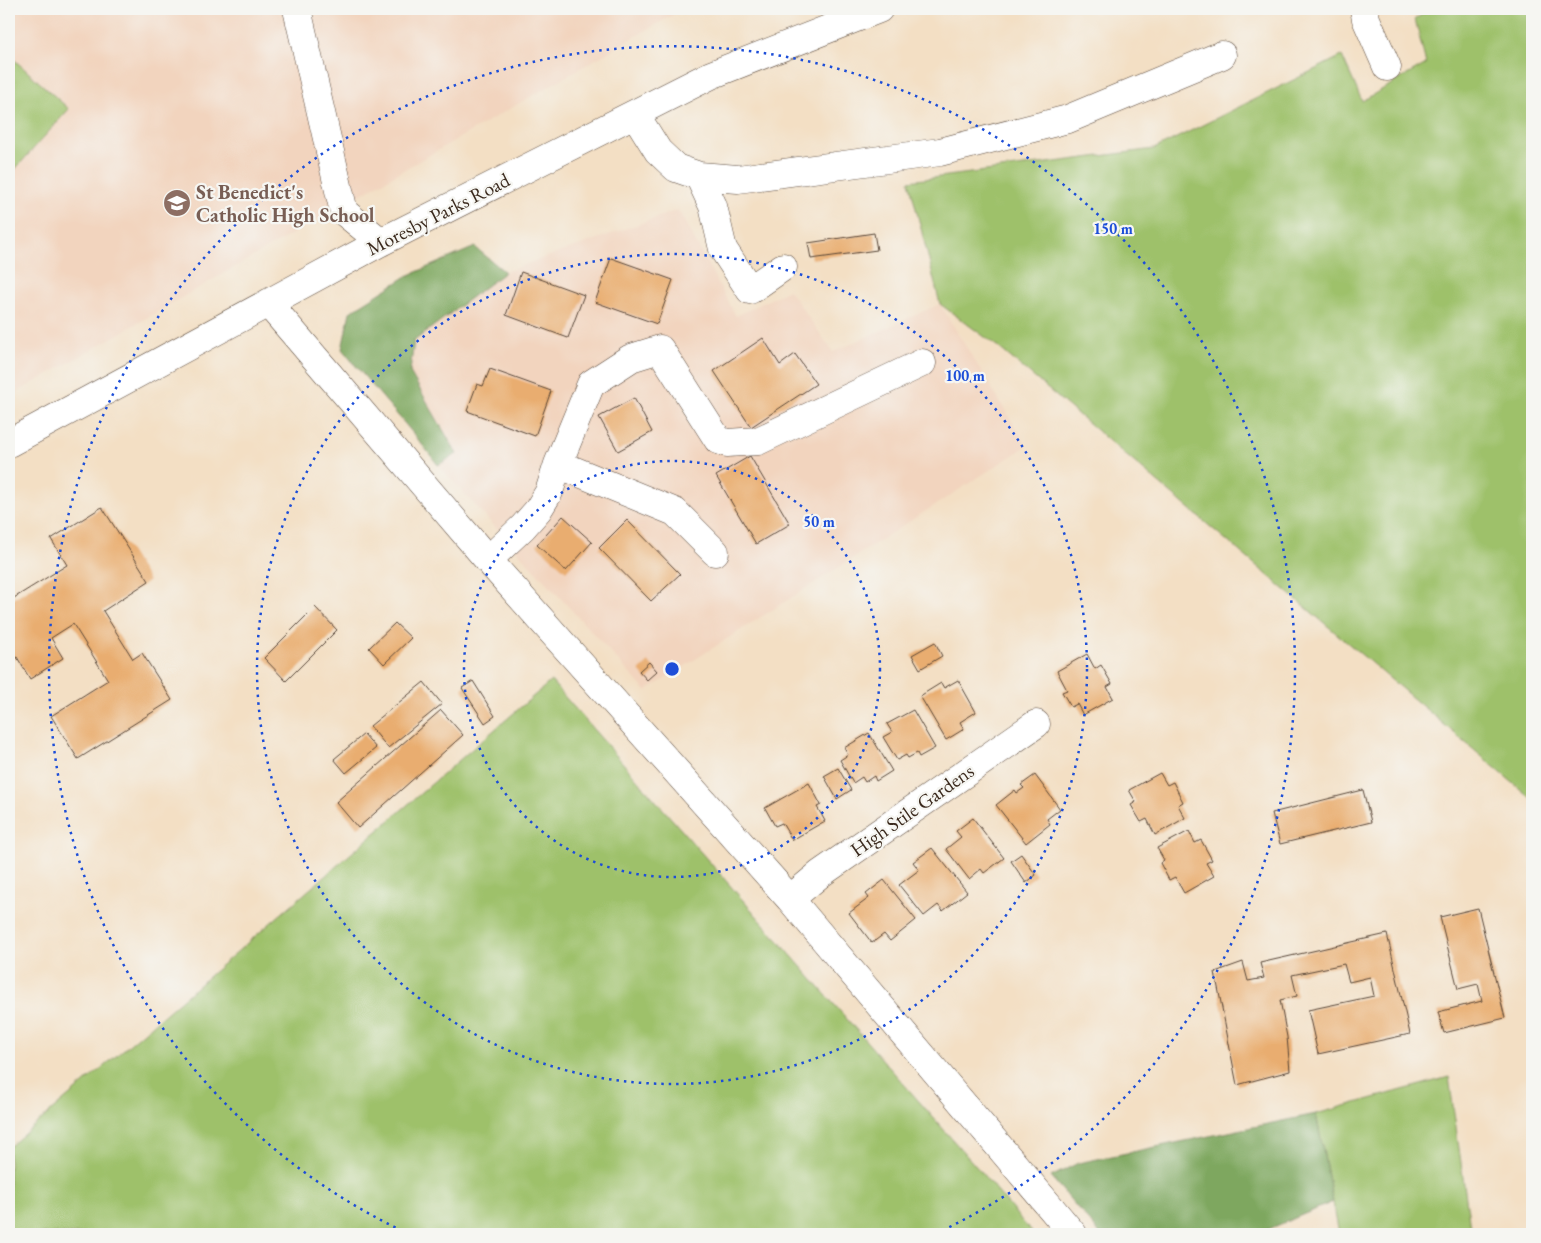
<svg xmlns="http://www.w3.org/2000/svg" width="1541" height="1243" font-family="'EB Garamond',serif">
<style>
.built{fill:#f2d4be}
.green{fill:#9ec16a;stroke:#6c7644}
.forest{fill:#7ea75e;stroke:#5c683e}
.building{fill:#e9ad6f}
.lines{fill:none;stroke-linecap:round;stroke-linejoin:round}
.minor-casing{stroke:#574537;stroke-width:29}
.minor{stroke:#fff;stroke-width:28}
.ring{fill:none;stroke:#1d4ed8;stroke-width:2.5;stroke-dasharray:2.5 5}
.labels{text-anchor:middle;stroke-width:4.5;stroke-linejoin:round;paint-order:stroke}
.education-label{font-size:20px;font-weight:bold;fill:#785e54;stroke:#f6f6f2;text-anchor:start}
.street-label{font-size:20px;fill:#3b2a1e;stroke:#f6f6f2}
.centre{fill:#1d4ed8;stroke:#f6f6f2;stroke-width:2.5}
.ring-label{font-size:15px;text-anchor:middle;font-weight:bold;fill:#1d4ed8;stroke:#f6f6f2;stroke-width:4.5;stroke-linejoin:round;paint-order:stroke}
</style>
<rect width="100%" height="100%" fill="#f6f6f2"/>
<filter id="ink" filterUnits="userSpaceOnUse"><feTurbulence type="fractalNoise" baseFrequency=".02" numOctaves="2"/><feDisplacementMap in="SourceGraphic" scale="10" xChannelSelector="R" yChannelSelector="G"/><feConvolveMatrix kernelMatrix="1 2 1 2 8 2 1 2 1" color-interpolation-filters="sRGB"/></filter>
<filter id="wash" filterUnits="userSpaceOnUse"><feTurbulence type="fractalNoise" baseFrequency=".0096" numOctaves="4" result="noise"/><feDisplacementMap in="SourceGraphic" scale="20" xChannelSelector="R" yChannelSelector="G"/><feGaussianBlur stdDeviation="1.12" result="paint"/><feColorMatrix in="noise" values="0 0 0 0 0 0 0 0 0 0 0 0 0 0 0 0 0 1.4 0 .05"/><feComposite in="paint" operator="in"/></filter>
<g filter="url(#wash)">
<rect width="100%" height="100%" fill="#f3dfc4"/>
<path class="built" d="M9 9H683L9 397Z
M678 210 736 316 789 290 833 352 940 304 1027 446 646 691 438 465 457 454 410 372 414 341 505 272Z"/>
<path class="green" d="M1431 9H1532V799L997 346 940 304 909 181 1154 149 1342 56 1362 101 1426 64 1415 19Z
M9 55 69 109 9 176Z
M551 681 980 1171 1033 1234H9V1147L143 1033Z
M1449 1077 1471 1234H1339L1316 1114Z"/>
<path class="forest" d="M475 247 505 272 414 341 410 372 457 454 438 465C408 425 373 388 342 349L350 312 407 276Z
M1316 1114 1333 1202 1257 1234H1100L1051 1177 1078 1163Z"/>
<g id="blocks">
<path class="building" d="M874 233 877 250 811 259 808 243Z
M611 258 673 280 657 324 595 302Z
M521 272 584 295 568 338 506 315Z
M763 338 780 365 795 354 816 384 751 427 714 371Z
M490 369 551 391 535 436 467 411 477 384 483 386Z
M634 398 652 432 618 451 599 417Z
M750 456 790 524 756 544 716 476Z
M102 507 149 581 103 611 133 659 142 653 172 700 78 759 51 716 108 680 73 624 51 638 63 658 30 679 17 657 9 662V601L67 565 51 539Z
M563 516 592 542 566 571 537 545Z
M627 520 680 574 651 601 599 548Z
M315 607 337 630 286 681 264 658Z
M395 623 411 638 384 664 369 648Z
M935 642 942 656 920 669 912 655Z
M1087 654 1095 669 1101 665 1112 684 1107 687 1113 698 1083 715 1077 704 1071 707 1062 692 1067 690 1057 671Z
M649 662 657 671 647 680 639 671Z
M958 680 976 712 960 722 964 729 946 740 920 696 941 683 944 688Z
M473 681 495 716 485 723 462 688Z
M424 682 442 704 388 748 370 726Z
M441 710 463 735 358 828 336 802Z
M913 710 935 748 919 757 917 753 908 758 906 755 897 760 883 737 892 732 887 724Z
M869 733 892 771 876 781 874 776 865 782 862 777 853 783 840 760 848 755 844 748Z
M364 734 376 748 346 773 334 759Z
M838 768 851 790 837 799 824 776Z
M1160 773 1167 785 1173 782 1183 802 1178 805 1185 818 1155 835 1147 819 1141 822 1131 805 1136 802 1129 790Z
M1035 775 1060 809 1047 819 1050 824 1026 843 996 805 1015 790 1017 793 1024 788 1021 785Z
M809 783 821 805 817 807 825 821 792 840 782 823 775 826 765 808Z
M1363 790 1371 822 1280 844 1272 813Z
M973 818 1004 858 984 873 981 869 969 879 946 849 961 837 956 831Z
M1189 831 1195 843 1201 840 1212 860 1206 863 1214 876 1184 893 1175 877 1169 880 1160 863 1164 860 1157 848Z
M932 848 967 892 943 911 938 905 924 916 899 885 919 870 913 862Z
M1021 854 1036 875 1026 883 1011 861Z
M884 880 916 920 890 941 884 934 872 943 849 913 869 898 866 894Z
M1478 908 1505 1018 1444 1033 1438 1012 1482 1001 1478 984 1458 989 1440 917Z
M1387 934 1410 1034 1318 1054 1308 1010 1374 996 1370 977 1349 982 1344 964 1292 975 1297 996 1280 1000 1287 1037 1290 1071 1237 1085 1215 972 1243 962 1248 981 1264 978 1260 963Z"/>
</g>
</g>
<g filter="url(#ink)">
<use href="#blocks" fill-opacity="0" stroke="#574537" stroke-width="1"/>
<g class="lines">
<g class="minor-casing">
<path id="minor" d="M297 9 344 212 381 242
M1364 9 1366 19 1387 67
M635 114 658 151 676 168 699 176 738 179 940 152 1068 119 1222 55
M699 176 713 206 723 249 750 290 783 267
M268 303 488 560 790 899 1073 1234
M9 443 381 242 711 75 879 9
M558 464 675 512 715 552
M488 560 523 527 538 510 549 492 558 464 591 384 631 358 660 349 718 440 727 443 758 441 922 363
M790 899 820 874 1036 724"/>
</g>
<use href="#minor" class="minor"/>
</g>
</g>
<g class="ring">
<circle cx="672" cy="669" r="208"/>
<circle cx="672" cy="669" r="415"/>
<path d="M409 1234A623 623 0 1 1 935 1234"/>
</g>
<defs>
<g id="school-disc" transform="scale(1.4375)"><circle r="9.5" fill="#8d6e63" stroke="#f6f6f2"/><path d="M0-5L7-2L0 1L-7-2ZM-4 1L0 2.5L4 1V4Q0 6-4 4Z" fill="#fff"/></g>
</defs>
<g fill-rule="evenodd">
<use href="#school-disc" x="177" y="203"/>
</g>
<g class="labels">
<g class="education-label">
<text x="196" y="199">St Benedict's<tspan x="196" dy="23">Catholic High School</tspan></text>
</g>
<g class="street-label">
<text transform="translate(438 214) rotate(-27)" y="7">Moresby Parks Road</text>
<text transform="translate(912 810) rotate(-35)" y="7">High Stile Gardens</text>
</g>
</g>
<circle cx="672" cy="669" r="8" class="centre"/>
<g class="ring-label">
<text x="1113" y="234">150 m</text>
<text x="965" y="381">100 m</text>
<text x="819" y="527">50 m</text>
</g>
<rect width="1541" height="1243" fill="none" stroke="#f6f6f2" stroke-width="30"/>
</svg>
